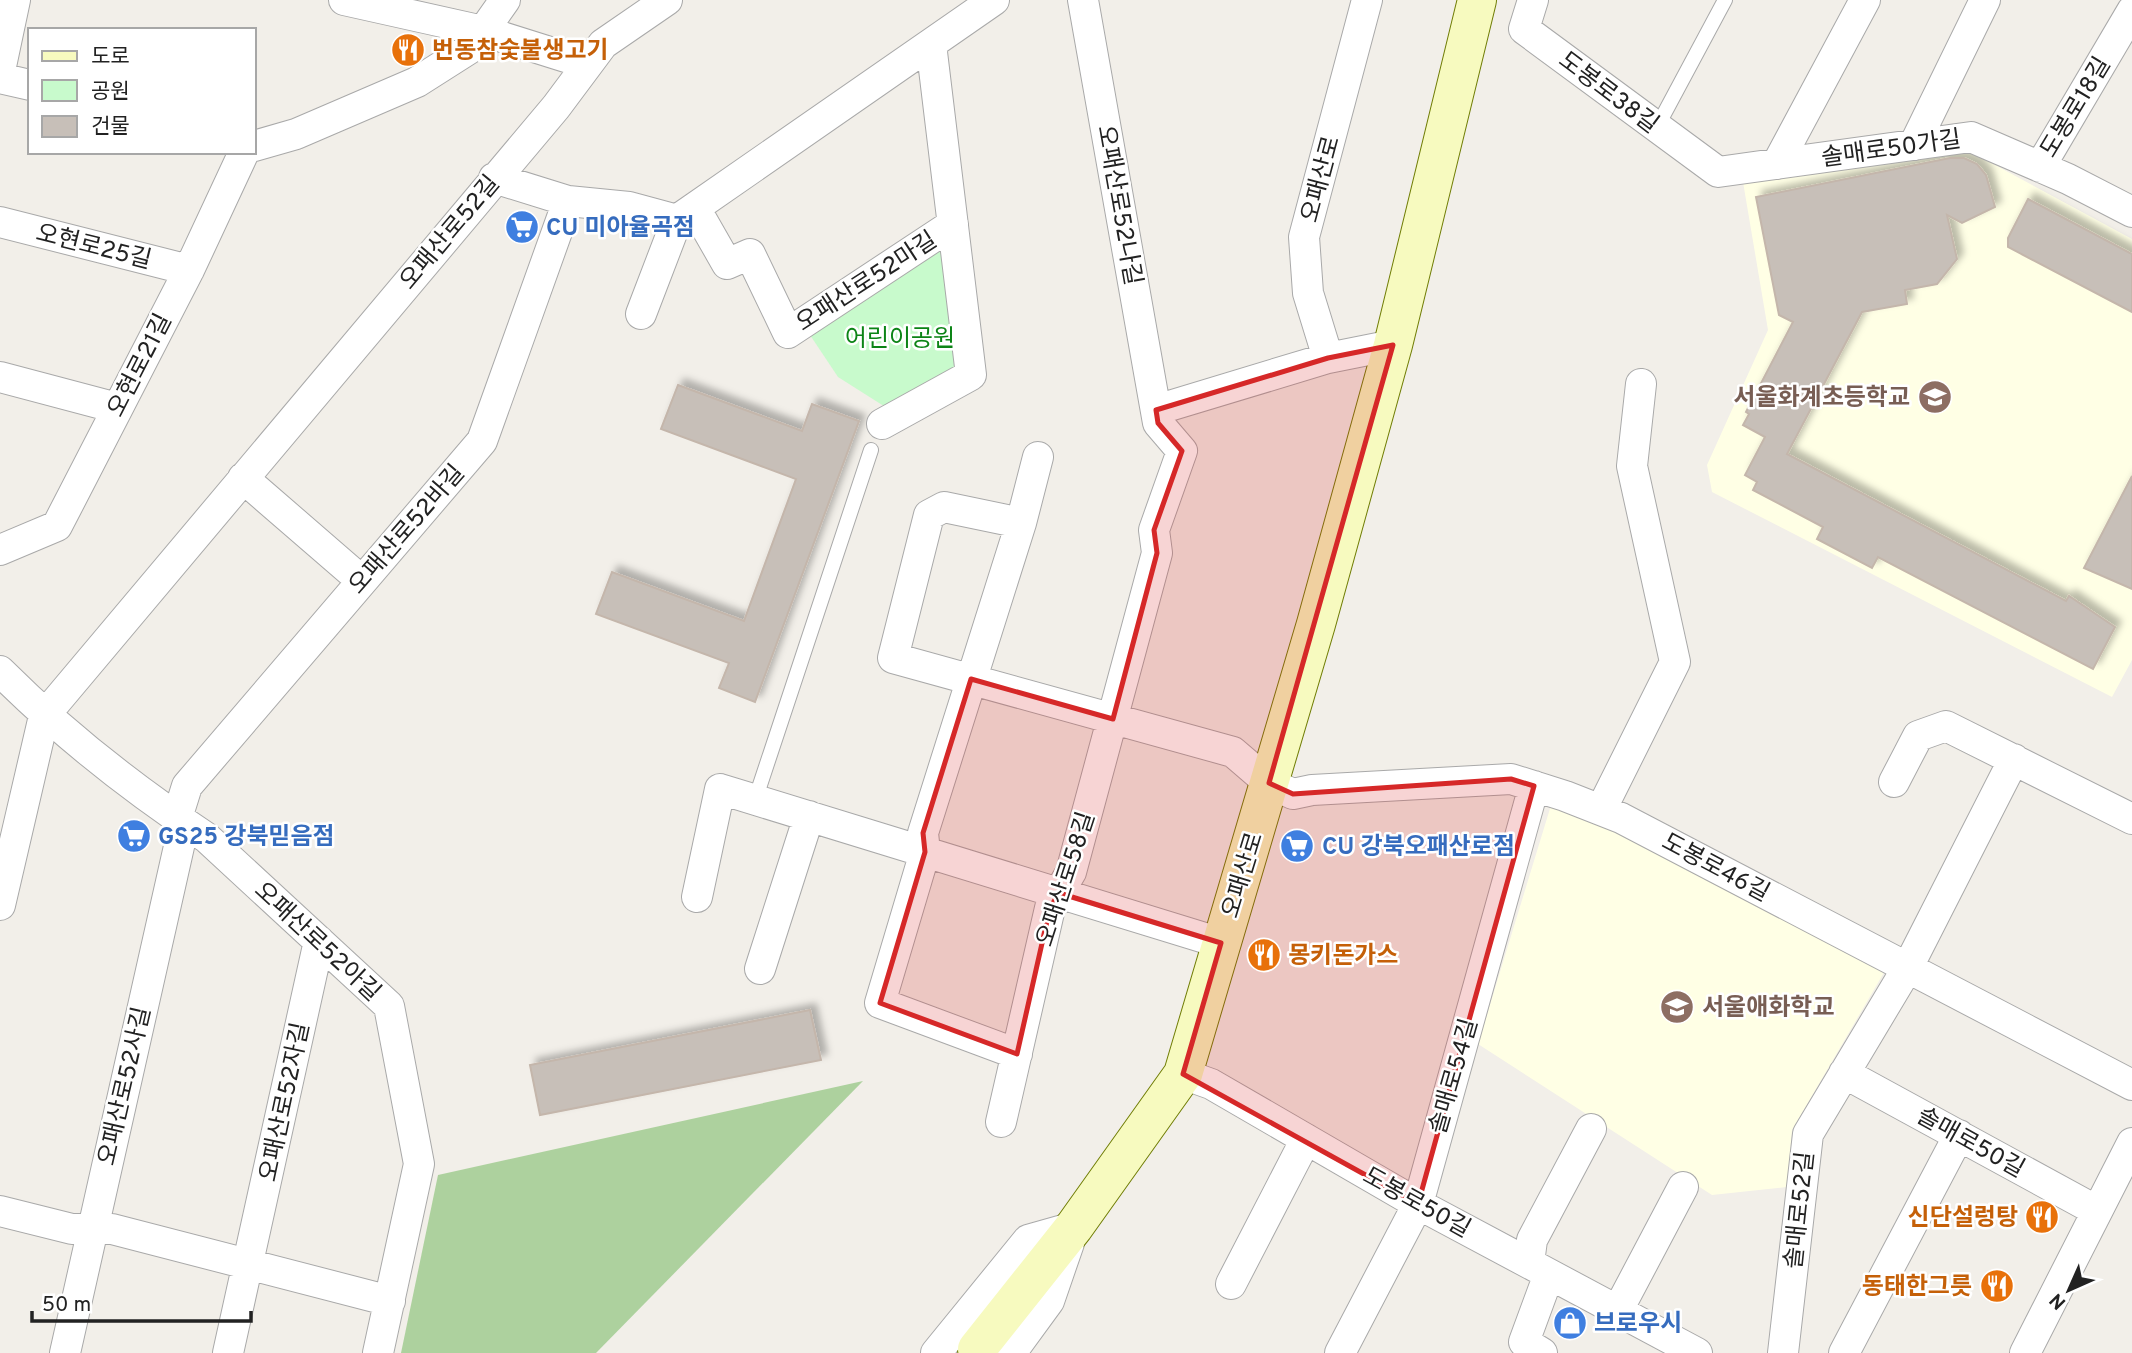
<svg xmlns="http://www.w3.org/2000/svg" width="2132" height="1353" font-family="Overpass,'Noto Sans KR',sans-serif">
<style>
.education{fill:#ffffe5}
.forest{fill:#add19e}
.park{fill:#c8facc}
.building{fill:#c7bfb8;stroke:#c4b6ab;stroke-width:2;filter:url(#shadow)}
.lines{fill:none;stroke-linecap:round;stroke-linejoin:round}
.lane-casing{stroke:#a9a9a9;stroke-width:16}
.street-casing{stroke:#a9a9a9;stroke-width:32}
.secondary-casing{stroke:#707d05;stroke-width:40}
.lane{stroke:#fff;stroke-width:14}
.street{stroke:#fff;stroke-width:30}
.secondary{stroke:#f7fabf;stroke-width:38}
.marked{fill:#d62828;fill-opacity:0.2;stroke:#d62828;stroke-width:5;stroke-linejoin:round}
.labels{text-anchor:middle;stroke-width:5;stroke-linejoin:round;paint-order:stroke}
.food-label{font-size:24px;font-weight:bold;fill:#c56008;stroke:#fff;text-anchor:start}
.street-label{font-size:24px;fill:#222;stroke:#fff}
.shop-label{font-size:24px;font-weight:bold;fill:#366cbe;stroke:#fff;text-anchor:start}
.park-label{font-size:24px;fill:#0c8416;stroke:#fff}
.education-label{font-size:24px;font-weight:bold;fill:#785e54;stroke:#fff;text-anchor:end}
</style>
<defs>
<filter id="shadow"><feDropShadow dx="6" dy="-6" stdDeviation="3.5" flood-color="#0004"/></filter>
</defs>
<rect width="100%" height="100%" fill="#f2efe9"/>
<path class="education" d="M1956 144 2132 239V660L2112 697 1712 492 1707 465 1768 330 1743 182Z
M1552 802 1593 819 1886 969 1792 1130 1787 1187 1712 1195 1478 1044Z"/>
<path class="forest" d="M863 1081 596 1353H401L438 1175Z"/>
<path class="park" d="M953 224 971 372 898 415 838 377 802 323Z"/>
<path class="building" d="M1950 158H1964L1977 164 1986 175 1995 207 1962 223 1947 215 1957 259 1937 284 1905 290 1907 304 1862 312 1787 454 2066 601 2069 596 2115 627 2093 669 1878 557 1872 568 1817 539 1823 527 1753 490 1757 482 1745 475 1765 437 1743 425 1749 414 1746 412 1793 322 1779 315 1756 197Z
M2028 199 2132 254V312L2008 247V238Z
M678 385 802 431 812 404 859 421 755 702 719 688 729 663 596 614 612 572 744 621 796 479 661 429Z
M2132 476V589L2084 568Z
M810 1010 821 1060 540 1115 530 1065Z"/>
<g class="lines">
<g class="lane-casing">
<path id="lane" d="M1657 127 1725 0
M755 800 871 450"/>
</g>
<g class="street-casing">
<path id="street" d="M344 0 483 31 588 64
M1533 0 1524 29 1718 172 1971 137 2068 179 2132 212
M0 71 15 0
M0 78 30 85
M1914 145 1985 0
M254 146 296 134 417 82 472 47 505 0
M1777 164 1865 0
M2040 167 2132 11
M494 178 568 201 629 207 677 220
M695 208 727 264 750 254 788 333 953 224
M677 220 994 0
M0 222 189 270
M641 314 677 220
M1328 358 1308 293 1304 237 1367 0
M0 377 117 408
M1156 410 1328 358 1393 345
M882 424 971 375 931 44
M243 478 362 581
M1021 523 944 507 929 515 893 658 1233 752 1269 783 1293 794 1312 790 1511 779 1565 796 1621 818 2132 1085
M0 550 57 526 189 270 244 152
M0 671C62 733 133 789 207 838L389 1006 419 1164 378 1353
M1894 782 1918 736 1946 726 2132 819
M1601 810 1675 662 1632 466 1641 384
M697 897 720 789 1221 943
M0 905 44 716 556 107 603 44 667 0
M760 969 809 816
M1017 1054 880 1003 925 852 923 833 1021 523 1038 457
M1844 1073 2097 1211
M1183 1074 1211 1084 1418 1204 1697 1353
M1001 1122 1050 908 1071 872 1157 553 1154 530 1182 451 1158 423 1083 0
M0 1211 72 1229H112L390 1301
M1529 1263 1532 1240 1591 1129
M1231 1284 1306 1139
M1618 1310 1683 1187
M65 1353 180 842 177 818 187 786 482 441 568 201
M228 1353 319 941
M936 1353 1028 1240 1074 1227
M1011 1353 1049 1301 1069 1243
M1340 1353 1418 1204 1534 786
M1542 1353 1524 1342 1549 1274
M1783 1353 1808 1134 1908 967 2014 759
M1844 1353 1959 1135
M2025 1353 2132 1143"/>
</g>
<g class="secondary-casing">
<path id="secondary" d="M977 1349 1074 1227 1183 1074 1316 624 1393 345 1477 0"/>
</g>
<use href="#lane" class="lane"/>
<use href="#street" class="street"/>
<use href="#secondary" class="secondary"/>
</g>
<path class="marked" d="M1393 345 1269 783 1293 794 1511 779 1534 786 1418 1204 1183 1074 1221 943 1059 893 1050 908 1017 1054 880 1003 925 852 923 833 971 679 1113 719 1157 553 1154 530 1182 451 1158 423 1156 410 1328 358Z"/>
<defs>
<g id="restaurant-disc" transform="scale(1.75)"><circle r="9.5" fill="#e8710a" stroke="#fff"/><path d="M-5-6h1v4h1v-4h1v4h1v-4h1v5L-1.5 .5V6h-2V.5L-5-1ZM5-6V6H3V1.5H1.5Q1.5-4 5-6Z" fill="#fff"/></g>
<g id="supermarket-disc" transform="scale(1.75)"><circle r="9.5" fill="#3f7fe0" stroke="#fff"/><path d="M-6-5.5h2.5l.6 2H6L4.5 2H-2.5L-4.4-4H-6ZM-1.5 3.2a1.3 1.3 0 1 0 .1 0ZM3 3.2a1.3 1.3 0 1 0 .1 0Z" fill="#fff"/></g>
<g id="school-disc" transform="scale(1.75)"><circle r="9.5" fill="#8d6e63" stroke="#fff"/><path d="M0-5L7-2L0 1L-7-2ZM-4 1L0 2.5L4 1V4Q0 6-4 4Z" fill="#fff"/></g>
<g id="shop-disc" transform="scale(1.75)"><circle r="9.5" fill="#3f7fe0" stroke="#fff"/><path d="M-5-2.5h2.3a2.7 3.5 0 0 1 5.4 0H5L5.5 6h-11ZM-1.5-2.5h3a1.5 2.3 0 0 0-3 0Z" fill="#fff"/></g>
</defs>
<g fill-rule="evenodd">
<use href="#restaurant-disc" x="408" y="50"/>
<use href="#supermarket-disc" x="522" y="227"/>
<use href="#school-disc" x="1935" y="397"/>
<use href="#supermarket-disc" x="134" y="836"/>
<use href="#supermarket-disc" x="1297" y="846"/>
<use href="#restaurant-disc" x="1264" y="955"/>
<use href="#school-disc" x="1677" y="1007"/>
<use href="#restaurant-disc" x="2042" y="1217"/>
<use href="#restaurant-disc" x="1997" y="1286"/>
<use href="#shop-disc" x="1570" y="1323"/>
</g>
<g class="labels">
<g class="food-label">
<text x="432" y="58">번동참숯불생고기</text>
<text x="1288" y="963">몽키돈가스</text>
<text x="2018" y="1225" text-anchor="end">신단설렁탕</text>
<text x="1972" y="1294" text-anchor="end">동태한그릇</text>
</g>
<g class="street-label">
<text transform="translate(1609 92) rotate(37)" y="8">도봉로38길</text>
<text transform="translate(2075 107) rotate(-59)" y="8">도봉로18길</text>
<text transform="translate(1891 148) rotate(-8)" y="8">솔매로50가길</text>
<text transform="translate(1320 179) rotate(-75)" y="8">오패산로</text>
<text transform="translate(1120 205) rotate(80)" y="8">오패산로52나길</text>
<text transform="translate(449 232) rotate(-50)" y="8">오패산로52길</text>
<text transform="translate(94 246) rotate(14)" y="8">오현로25길</text>
<text transform="translate(866 281) rotate(-33)" y="8">오패산로52마길</text>
<text transform="translate(139 365) rotate(-63)" y="8">오현로21길</text>
<text transform="translate(406 529) rotate(-49)" y="8">오패산로52바길</text>
<text transform="translate(1716 867) rotate(28)" y="8">도봉로46길</text>
<text transform="translate(1242 875) rotate(-73)" y="8">오패산로</text>
<text transform="translate(1065 879) rotate(-72)" y="8">오패산로58길</text>
<text transform="translate(318 941) rotate(43)" y="8">오패산로52아길</text>
<text transform="translate(1453 1076) rotate(-74)" y="8">솔매로54길</text>
<text transform="translate(124 1086) rotate(-77)" y="8">오패산로52사길</text>
<text transform="translate(284 1102) rotate(-78)" y="8">오패산로52자길</text>
<text transform="translate(1971 1142) rotate(29)" y="8">솔매로50길</text>
<text transform="translate(1417 1202) rotate(29)" y="8">도봉로50길</text>
<text transform="translate(1799 1210) rotate(-84)" y="8">솔매로52길</text>
</g>
<g class="shop-label">
<text x="546" y="235">CU 미아율곡점</text>
<text x="158" y="844">GS25 강북믿음점</text>
<text x="1322" y="854">CU 강북오패산로점</text>
<text x="1594" y="1331">브로우시</text>
</g>
<g class="park-label">
<text x="900" y="346">어린이공원</text>
</g>
<g class="education-label">
<text x="1910" y="405">서울화계초등학교</text>
<text x="1702" y="1015" text-anchor="start">서울애화학교</text>
</g>
</g>
<rect x="28" y="28" width="228" height="126" fill="#ffffff" stroke="#a7a7a7" stroke-width="2"/>
<rect x="42" y="51" width="35" height="10" fill="#f7fabf" stroke="#a7a7a7" stroke-width="2"/>
<text x="91" y="63" font-size="21" fill="#222222">도로</text>
<rect x="42" y="80" width="35" height="21" fill="#c8facc" stroke="#a7a7a7" stroke-width="2"/>
<text x="91" y="98" font-size="21" fill="#222222">공원</text>
<rect x="42" y="116" width="35" height="21" fill="#c7bfb8" stroke="#a7a7a7" stroke-width="2"/>
<text x="91" y="133" font-size="21" fill="#222222">건물</text>
<g transform="translate(2069 1290) rotate(225)" stroke="#ffffff" stroke-width="5" paint-order="stroke">
<path d="M0-5L12 26L0 18L-12 26Z" fill="#222222"/>
<text y="-10" font-size="19" font-weight="bold" text-anchor="middle" fill="#222222">N</text>
</g>
<path d="M32 1311v10h219v-10" fill="none" stroke="#222222" stroke-width="3.5"/>
<text x="42" y="1311" font-size="21" fill="#222222" stroke="#ffffff" stroke-width="5" paint-order="stroke">50 m</text>
</svg>
